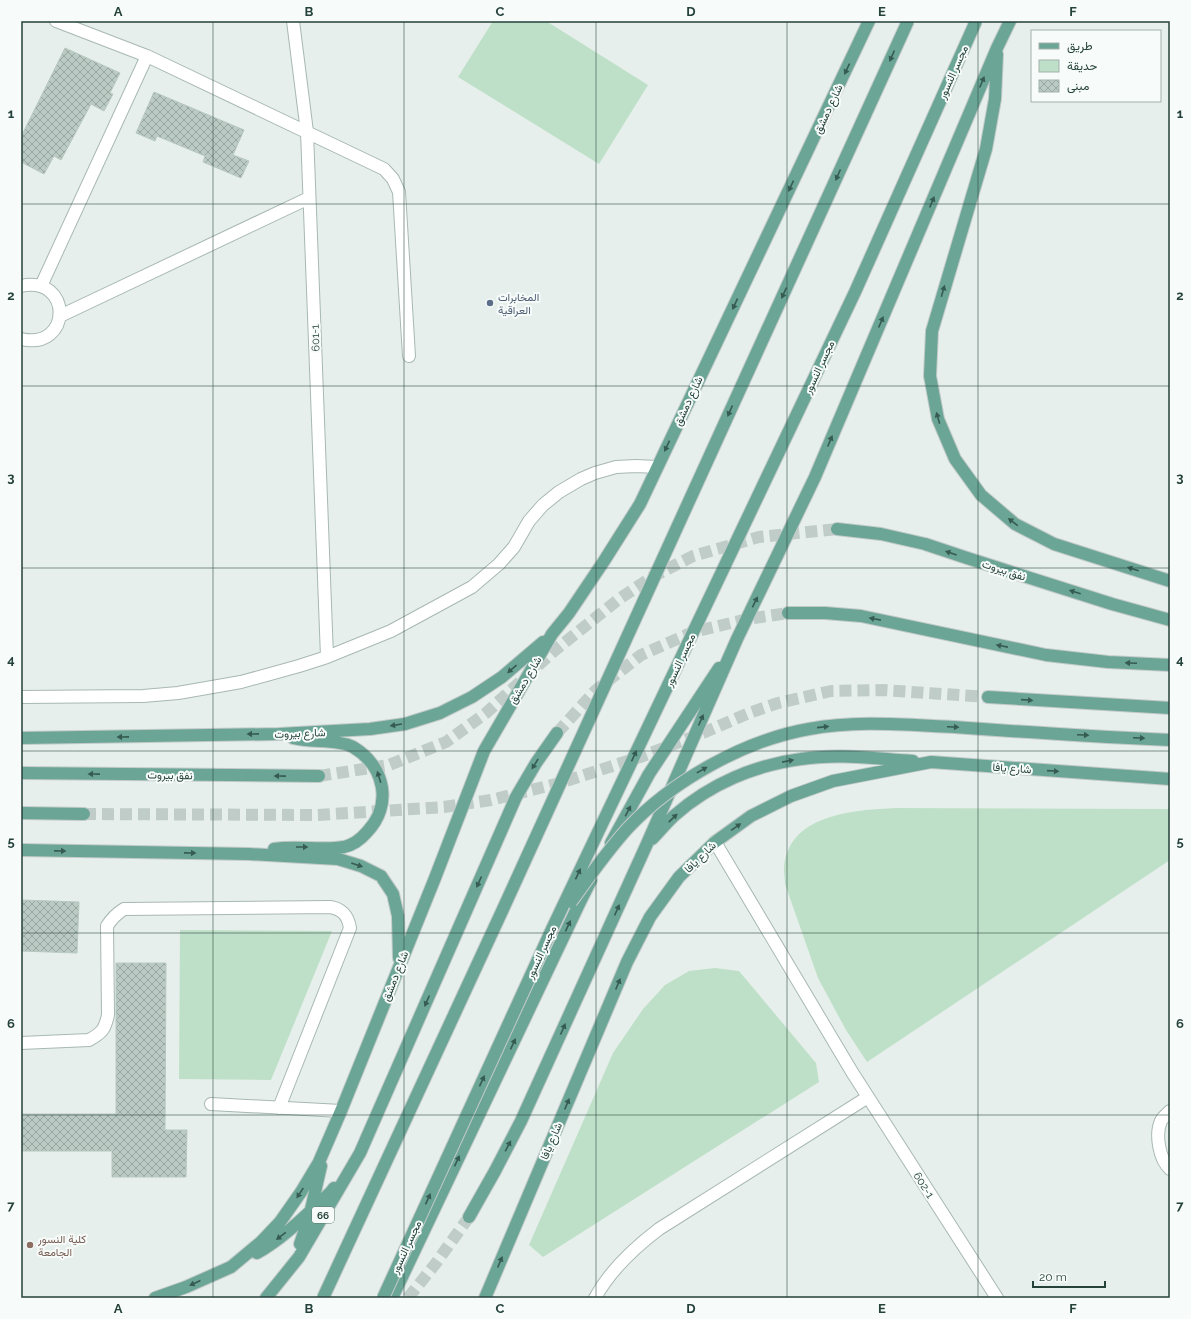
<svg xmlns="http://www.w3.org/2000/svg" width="1191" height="1319" font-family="Raleway,Vazirmatn,sans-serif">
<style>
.green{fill:#bfe0c8}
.building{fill:url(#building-cross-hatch);stroke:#b8c9c2}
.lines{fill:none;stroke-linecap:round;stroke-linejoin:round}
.major-tunnel{stroke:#bfccc8;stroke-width:12;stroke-dasharray:12 6;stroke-linecap:butt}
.minor-casing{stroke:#a8b8b2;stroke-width:14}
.major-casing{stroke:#c2cac8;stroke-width:14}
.minor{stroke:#fff;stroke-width:12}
.major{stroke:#6aa596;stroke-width:12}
.major-bridge-casing{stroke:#c2cac8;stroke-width:14;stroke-linecap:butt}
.major-bridge{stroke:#6aa596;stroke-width:12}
.oneway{fill:#365b51}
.grid{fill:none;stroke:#24423a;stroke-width:1;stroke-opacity:0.55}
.service-dot{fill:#5c6f8a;stroke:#f7fbf9;stroke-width:1.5}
.education-dot{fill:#8d6e63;stroke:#f7fbf9;stroke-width:1.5}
.labels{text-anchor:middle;stroke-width:4;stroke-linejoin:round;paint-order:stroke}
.shield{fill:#f7fbf9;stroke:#637a73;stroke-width:1}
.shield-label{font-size:10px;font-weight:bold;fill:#24423a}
.street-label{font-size:11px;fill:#24423a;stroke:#f7fbf9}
.service-label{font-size:11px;fill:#4e5e75;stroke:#f7fbf9;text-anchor:start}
.education-label{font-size:11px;fill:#785e54;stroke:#f7fbf9;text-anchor:start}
.neatline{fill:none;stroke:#24423a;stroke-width:1.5}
.grid-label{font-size:13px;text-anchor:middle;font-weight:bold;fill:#24423a}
</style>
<defs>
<pattern id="building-cross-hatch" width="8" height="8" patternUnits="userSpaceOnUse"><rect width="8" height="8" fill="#bbcac4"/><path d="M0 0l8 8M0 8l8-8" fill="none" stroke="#98a6a0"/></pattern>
</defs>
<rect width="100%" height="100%" fill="#e6efeb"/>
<path class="green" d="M493 21H546L648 85 599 164 458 77Z
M896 808 1170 809V860L867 1062 846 1030 818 978 785 884C785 879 784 874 784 869 787 814 854 810 896 808Z
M180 930 332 931 271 1080 179 1079Z
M715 968 739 971 816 1063 819 1082 543 1257 529 1245 613 1053 643 1009 665 985 689 971Z"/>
<path class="building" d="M65 48 120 73 110 93 113 94 104 111 91 104 61 160 54 156 44 174 21 162V137Z
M154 92 244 130 233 155 249 161 241 178 203 162 205 156 157 136 155 141 136 133Z
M21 900 79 902 77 953 21 951Z
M116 963H166L165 1130H187L186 1177H112V1151H21V1114H116Z"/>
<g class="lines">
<path class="major-tunnel" d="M557 733 595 691 641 655 693 632 748 619 788 613
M319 776 389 765 446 742 486 713 554 651 619 599 652 577 693 556 759 537 837 529
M84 814 318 815 444 807 491 800 560 783 643 756 703 733 749 713 778 703 831 691 882 690 988 697
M408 1298 436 1263 469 1217"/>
<g class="minor-casing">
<path id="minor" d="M56 21 147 56 384 169 393 179 399 192 409 356
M293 21 307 132 327 657
M21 286C73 275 72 351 21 339
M41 286 147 56
M60 316 309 198
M21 697 143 696 178 693 241 682 299 666 327 657 391 631 472 587 499 564 514 547 529 521 543 505 559 492 581 479 595 473 616 467 636 466 657 467
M715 842 852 1072 997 1298
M21 1043 89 1040C102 1033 105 1029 108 1015L107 926C112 918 116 914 124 909L330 907C343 909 348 916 350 928L279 1108
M211 1104 341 1111
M1170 1111C1167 1114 1163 1117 1161 1121 1155 1134 1159 1159 1170 1169
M595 1298C610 1270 634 1248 659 1229L868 1097"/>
</g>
<g class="major-casing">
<path id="major" d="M997 54 995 99 986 149 932 331 930 376 938 419 955 459 981 495 1015 524 1054 544 1170 581
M837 529 881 534 925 544 967 558 1112 604 1170 620
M788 613H825L861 616 1046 655 1108 662 1170 665
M988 697 1170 708
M1108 737 1170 740
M21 738 279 734 370 729 405 724 440 713 472 697 502 677 543 642
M21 773 319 776
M21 813 84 814
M652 839C660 831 667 822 675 815 710 784 755 765 801 759 838 753 877 759 913 761
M611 843 649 774 719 668
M274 849C297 845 322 851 344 847 353 845 361 839 367 832 393 805 385 766 353 747 339 739 311 743 293 738
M21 850 249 854 338 859 361 866 381 876 393 894 398 916 399 958
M469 1217 495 1171 521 1121 646 846 737 639 815 477 997 48 1010 21
M300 1244 309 1218 321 1166
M257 1253C284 1238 307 1214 330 1193L334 1188
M155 1298 186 1287 231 1267 261 1242 280 1222 301 1192 319 1162 341 1111 435 878 484 751 552 634 569 613 604 561 640 504 869 21
M266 1298 299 1257 360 1153 516 797 536 763 557 733
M392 1298 580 902 591 880
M485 1298 627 962 650 917 679 877 715 842 751 816 791 796 833 781 931 762 1170 779"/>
</g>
<use href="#minor" class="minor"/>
<use href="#major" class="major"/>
<g class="major-bridge-casing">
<path id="major-bridge" d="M571 902C589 877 607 851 628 828 672 781 745 740 809 729 857 720 906 725 954 727 1006 731 1057 734 1108 737
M323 1298 503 909 908 21
M383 1298 552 929 855 292 976 21"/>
</g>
<use href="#major-bridge" class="major-bridge"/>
</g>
<defs><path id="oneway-solid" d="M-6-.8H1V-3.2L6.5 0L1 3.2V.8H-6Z"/></defs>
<g class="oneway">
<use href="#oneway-solid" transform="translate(892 56) rotate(114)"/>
<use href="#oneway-solid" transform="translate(847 69) rotate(115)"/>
<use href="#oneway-solid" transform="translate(982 82) rotate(-67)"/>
<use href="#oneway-solid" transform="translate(838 175) rotate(114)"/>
<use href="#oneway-solid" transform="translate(791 186) rotate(115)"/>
<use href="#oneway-solid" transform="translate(932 202) rotate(-67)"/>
<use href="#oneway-solid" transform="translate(943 291) rotate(-74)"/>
<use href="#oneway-solid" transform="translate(784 293) rotate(114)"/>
<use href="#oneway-solid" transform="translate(735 304) rotate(115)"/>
<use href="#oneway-solid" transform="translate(881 322) rotate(-67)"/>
<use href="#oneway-solid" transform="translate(730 411) rotate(114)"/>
<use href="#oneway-solid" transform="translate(938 418) rotate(-106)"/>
<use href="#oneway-solid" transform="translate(830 441) rotate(-67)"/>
<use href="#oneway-solid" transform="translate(667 446) rotate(115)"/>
<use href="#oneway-solid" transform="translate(1013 522) rotate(-143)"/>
<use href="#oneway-solid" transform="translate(951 553) rotate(-161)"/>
<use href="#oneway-solid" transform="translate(1133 569) rotate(-162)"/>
<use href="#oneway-solid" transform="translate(1075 592) rotate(-162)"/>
<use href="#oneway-solid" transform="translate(755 602) rotate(-64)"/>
<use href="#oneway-solid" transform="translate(875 619) rotate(-169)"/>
<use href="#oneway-solid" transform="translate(1002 646) rotate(-169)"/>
<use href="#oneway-solid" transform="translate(1131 663) rotate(-177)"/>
<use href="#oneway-solid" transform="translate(512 669) rotate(139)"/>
<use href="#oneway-solid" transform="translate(1027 700) rotate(4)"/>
<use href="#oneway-solid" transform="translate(701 720) rotate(-66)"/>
<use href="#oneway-solid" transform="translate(396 725) rotate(171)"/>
<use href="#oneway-solid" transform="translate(823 727) rotate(-6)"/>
<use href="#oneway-solid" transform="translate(953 727) rotate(3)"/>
<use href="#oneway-solid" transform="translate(253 734) rotate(179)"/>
<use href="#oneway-solid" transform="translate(1083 735) rotate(3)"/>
<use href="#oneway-solid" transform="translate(123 737) rotate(179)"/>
<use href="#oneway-solid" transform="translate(1139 738) rotate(3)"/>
<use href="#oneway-solid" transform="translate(634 756) rotate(-65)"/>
<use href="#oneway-solid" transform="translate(788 761) rotate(-11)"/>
<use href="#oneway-solid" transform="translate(535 764) rotate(122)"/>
<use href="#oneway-solid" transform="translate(702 770) rotate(-29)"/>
<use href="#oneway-solid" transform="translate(1053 771) rotate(4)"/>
<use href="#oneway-solid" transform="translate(94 774) rotate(-179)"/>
<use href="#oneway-solid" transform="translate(280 776) rotate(-179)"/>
<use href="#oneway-solid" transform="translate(379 777) rotate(-107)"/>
<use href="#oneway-solid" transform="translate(628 811) rotate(-62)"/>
<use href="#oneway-solid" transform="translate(673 818) rotate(-44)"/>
<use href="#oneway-solid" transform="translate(736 827) rotate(-35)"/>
<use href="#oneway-solid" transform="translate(302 847)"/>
<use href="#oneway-solid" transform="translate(60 851) rotate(1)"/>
<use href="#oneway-solid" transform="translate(190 853) rotate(1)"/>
<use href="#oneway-solid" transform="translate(357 865) rotate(19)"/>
<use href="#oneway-solid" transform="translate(578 874) rotate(-65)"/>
<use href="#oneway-solid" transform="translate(479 882) rotate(114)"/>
<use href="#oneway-solid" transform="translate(617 910) rotate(-66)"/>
<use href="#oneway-solid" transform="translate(568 926) rotate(-65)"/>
<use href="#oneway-solid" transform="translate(618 984) rotate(-67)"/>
<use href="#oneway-solid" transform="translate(427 1001) rotate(114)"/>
<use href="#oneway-solid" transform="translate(563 1029) rotate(-66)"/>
<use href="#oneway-solid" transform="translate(513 1044) rotate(-65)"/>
<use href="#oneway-solid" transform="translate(482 1081) rotate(-65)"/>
<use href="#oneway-solid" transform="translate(567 1104) rotate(-67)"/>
<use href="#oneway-solid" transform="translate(508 1146) rotate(-62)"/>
<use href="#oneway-solid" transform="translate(457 1161) rotate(-65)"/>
<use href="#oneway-solid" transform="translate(300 1193) rotate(123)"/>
<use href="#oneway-solid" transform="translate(428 1199) rotate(-65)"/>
<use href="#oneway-solid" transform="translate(281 1236) rotate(142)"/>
<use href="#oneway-solid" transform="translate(500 1262) rotate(-67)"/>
<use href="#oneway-solid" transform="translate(195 1283) rotate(155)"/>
</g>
<path class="grid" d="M213 21V1298M404 21V1298M596 21V1298M787 21V1298M978 21V1298M21 204H1170M21 386H1170M21 568H1170M21 751H1170M21 933H1170M21 1115H1170"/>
<circle class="service-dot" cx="490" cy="303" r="4"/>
<circle class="education-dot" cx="30" cy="1245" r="4"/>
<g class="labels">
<rect class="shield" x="312" y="1207" width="22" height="16" rx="3"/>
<g class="shield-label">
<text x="323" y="1219">66</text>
</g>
<g class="street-label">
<text transform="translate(953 72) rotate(-66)" y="4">مجسر النسور</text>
<text transform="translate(828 109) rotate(-65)" y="4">شارع دمشق</text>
<text transform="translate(315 338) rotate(-92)" y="4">601-1</text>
<text transform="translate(819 367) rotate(-65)" y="4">مجسر النسور</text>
<text transform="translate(688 401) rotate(-65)" y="4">شارع دمشق</text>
<text transform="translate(1004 570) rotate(18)" y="4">نفق بيروت</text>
<text transform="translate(680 660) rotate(-65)" y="4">مجسر النسور</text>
<text transform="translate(525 680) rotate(-59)" y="4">شارع دمشق</text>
<text transform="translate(300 733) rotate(-2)" y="4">شارع بيروت</text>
<text transform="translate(1012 768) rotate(4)" y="4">شارع يافا</text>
<text transform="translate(170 775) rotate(1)" y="4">نفق بيروت</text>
<text transform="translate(700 857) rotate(-44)" y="4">شارع يافا</text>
<text transform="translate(541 952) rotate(-65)" y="4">مجسر النسور</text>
<text transform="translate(395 976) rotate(-68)" y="4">شارع دمشق</text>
<text transform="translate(551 1141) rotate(-67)" y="4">شارع يافا</text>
<text transform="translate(924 1185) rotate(57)" y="4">602-1</text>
<text transform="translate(406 1247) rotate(-65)" y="4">مجسر النسور</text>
</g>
<g class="service-label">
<text x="498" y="301">المخابرات<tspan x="498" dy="13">العراقية</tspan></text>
</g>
<g class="education-label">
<text x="38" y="1243">كلية النسور<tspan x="38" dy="13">الجامعة</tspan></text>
</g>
</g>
<rect width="1191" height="1319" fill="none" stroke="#f7fbf9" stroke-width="44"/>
<rect x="1031" y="30" width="130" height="72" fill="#f7fbf9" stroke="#a3b1ad"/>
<rect x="1039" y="43" width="20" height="6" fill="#6aa596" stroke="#a3b1ad"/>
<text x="1067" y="50" font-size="12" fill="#24423a">طريق</text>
<rect x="1039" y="60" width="20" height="12" fill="#bfe0c8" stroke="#a3b1ad"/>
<text x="1067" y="70" font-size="12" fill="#24423a">حديقة</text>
<rect x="1039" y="80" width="20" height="12" fill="url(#building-cross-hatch)" stroke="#a3b1ad"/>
<text x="1067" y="90" font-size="12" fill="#24423a">مبنى</text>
<path d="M1033 1281v6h72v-6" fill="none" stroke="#24423a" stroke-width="2"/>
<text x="1039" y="1281" font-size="12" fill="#24423a" stroke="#f7fbf9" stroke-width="3" paint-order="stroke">20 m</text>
<rect x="22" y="22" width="1147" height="1275" class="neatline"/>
<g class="grid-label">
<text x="118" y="16">A</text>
<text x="309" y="16">B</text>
<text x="500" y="16">C</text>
<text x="691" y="16">D</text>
<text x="882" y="16">E</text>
<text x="1073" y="16">F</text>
<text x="11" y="118">1</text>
<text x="1180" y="118">1</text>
<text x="11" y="300">2</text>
<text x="1180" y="300">2</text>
<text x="11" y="482">3</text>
<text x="1180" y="482">3</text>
<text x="11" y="664">4</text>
<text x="1180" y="664">4</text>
<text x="11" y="846">5</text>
<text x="1180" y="846">5</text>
<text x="11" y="1028">6</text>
<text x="1180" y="1028">6</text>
<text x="11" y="1210">7</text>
<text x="1180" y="1210">7</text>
<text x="118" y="1313">A</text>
<text x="309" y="1313">B</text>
<text x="500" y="1313">C</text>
<text x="691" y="1313">D</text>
<text x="882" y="1313">E</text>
<text x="1073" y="1313">F</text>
</g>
</svg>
